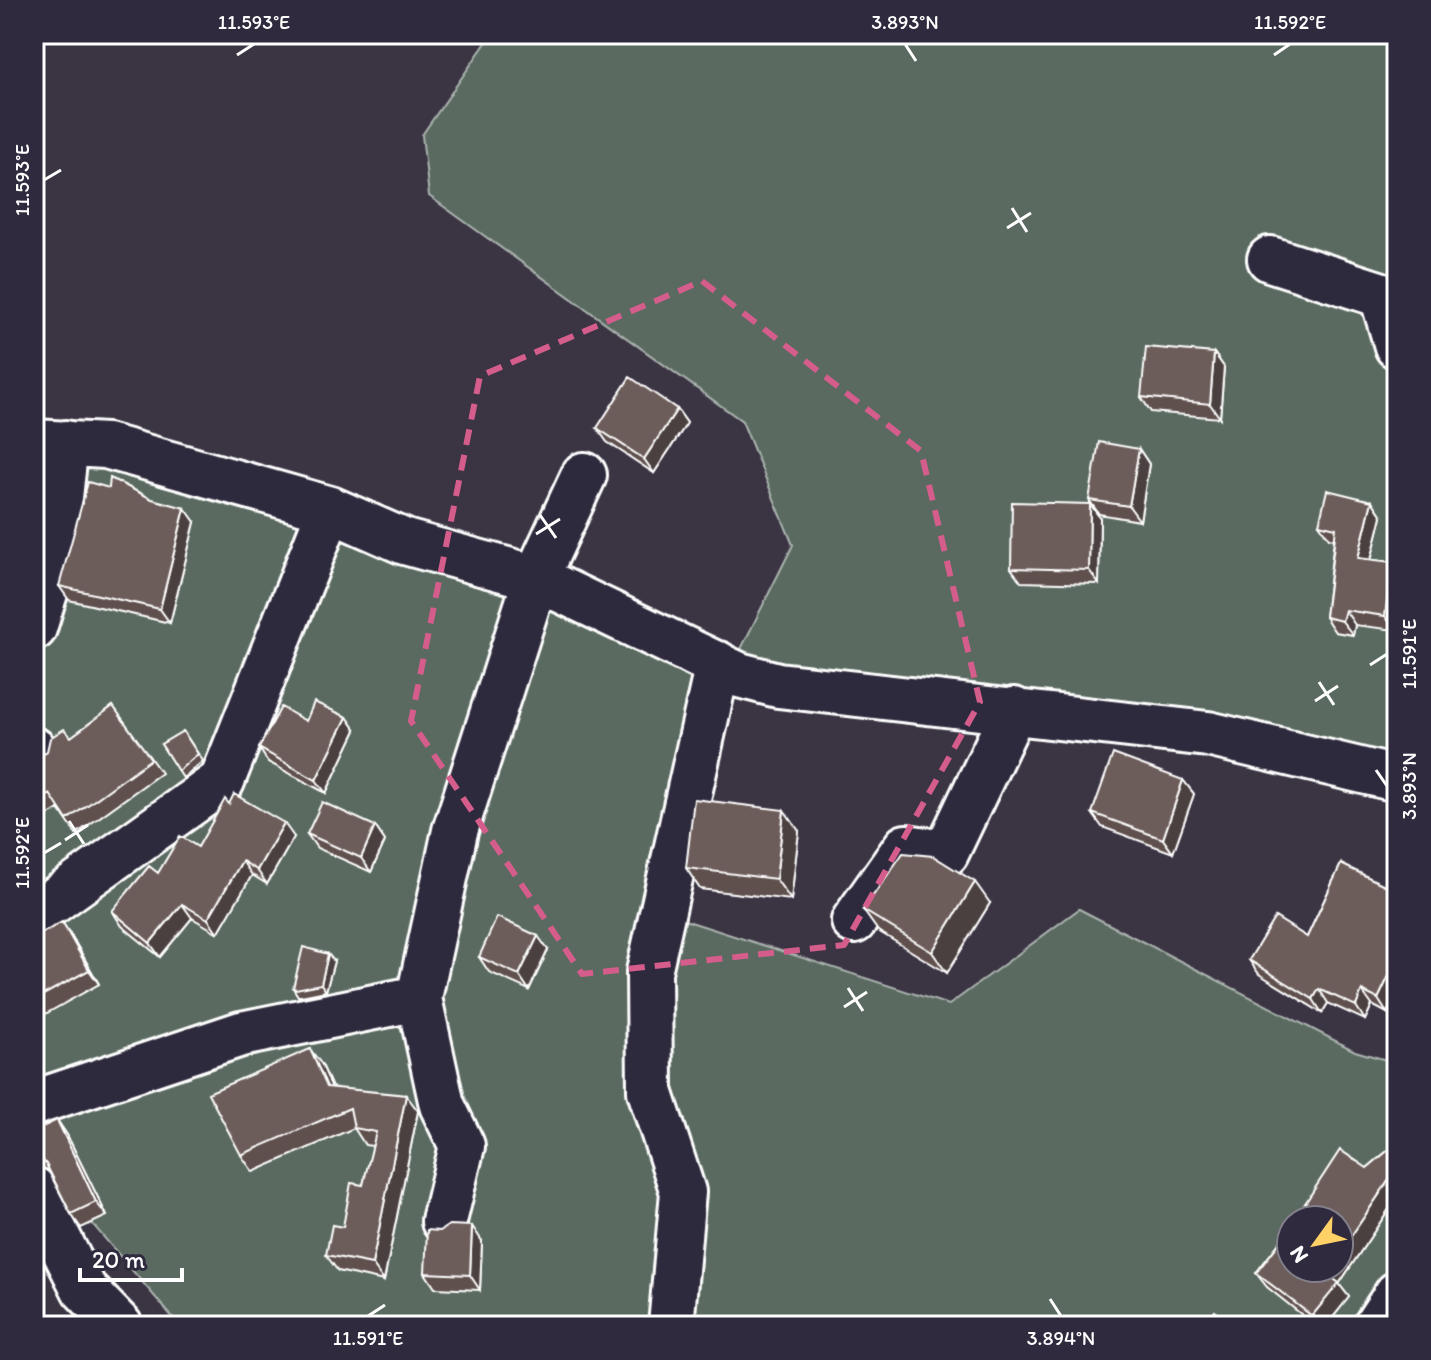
<svg xmlns="http://www.w3.org/2000/svg" width="1431" height="1360" font-family="Itim,sans-serif">
<style>
.green{fill:#5a6a61;stroke:#acb4b0;stroke-width:2;fill-rule:evenodd}
.lines{fill:none;stroke-linecap:round;stroke-linejoin:round}
.minor-casing{stroke:#fff;stroke-width:50}
.minor{stroke:#2f2a3d;stroke-width:44}
.wall{fill:#5e504d;stroke:#fff;stroke-width:2}
.shaded-wall{fill:#4c413f;stroke:#fff;stroke-width:2}
.building{fill:#6d5d5a;stroke:#fff;stroke-width:2}
.marked{fill:none;stroke:#d45d8c;stroke-width:6;stroke-dasharray:16 10;stroke-linejoin:round}
.ticks{fill:none;stroke:#fff;stroke-width:3}
.neatline{fill:none;stroke:#fff;stroke-width:3}
.ticks-label{font-size:20px;text-anchor:middle;fill:#fff}
</style>
<rect width="100%" height="100%" fill="#3b3443"/>
<filter id="ink" filterUnits="userSpaceOnUse"><feTurbulence type="fractalNoise" baseFrequency=".0125" numOctaves="2"/><feDisplacementMap in="SourceGraphic" scale="16" xChannelSelector="R" yChannelSelector="G"/><feConvolveMatrix kernelMatrix="1 2 1 2 8 2 1 2 1" color-interpolation-filters="sRGB"/></filter>
<g filter="url(#ink)">
<path class="green" d="M492 34H1397V788L1234 747 726 680 672 916 949 1005 1079 909 1355 1051 1397 1063V1326H180L34 1156V420L406 525 726 679 793 545 742 421 429 196 422 135ZM1291 1220H1339V1268H1291Z"/>
<g class="lines">
<g class="minor-casing">
<path id="minor" d="M1270 259 1382 295 1397 346
M34 442 106 446 330 509 405 542 536 578 739 675 778 685 1208 734 1397 779
M34 628 52 570 66 443
M34 750 35 752
M34 915 222 781 330 509
M854 921 906 847 946 853 1014 710
M34 1103 241 1034 419 998
M34 1190 84 1289 120 1326
M444 1221 462 1146 442 1105 419 998 455 831 536 578 584 475
M671 1326 683 1192 650 1091 649 972 718 664
M1376 1326 1397 1294"/>
</g>
<use href="#minor" class="minor"/>
</g>
<path class="wall" d="M1214 353 1224 367 1220 418 1151 412 1141 397Z
M677 409 687 423 654 473 607 442 597 428Z
M1139 449 1149 464 1140 521 1099 514 1089 500Z
M1372 501 1382 516 1371 560 1392 562 1397 570V616L1395 630 1355 625 1353 635 1335 632 1325 617 1334 539 1329 538 1319 524Z
M1100 518 1099 584 1021 582 1011 568Z
M195 522 170 623 69 600 59 586Z
M113 706 161 773 76 834 59 809 34 823V761L37 760 71 737Z
M347 717 356 730 326 793 268 762 259 748 306 721Z
M183 731 203 761 183 778 161 744Z
M1183 780 1194 794 1173 853 1102 827 1092 813Z
M229 804 294 837 267 884 252 875 218 933 192 918 160 957 122 926 112 911 158 873 198 847Z
M375 826 385 841 371 872 317 848 307 834Z
M799 831 791 900 700 889 686 868Z
M1341 864 1387 1013 1372 1005 1365 1020 1328 1003 1322 1013 1259 974 1249 960 1307 937Z
M990 903 947 973 878 931 863 910Z
M62 922 72 937 99 984 40 1017 34 1008V938Z
M548 950 529 990 489 972 479 957Z
M334 961 326 991 301 996H298L293 988Z
M322 1065 332 1088 418 1111 384 1281 338 1271 326 1255 343 1227 363 1185 373 1146 365 1145 354 1128 253 1172 241 1155Z
M57 1120 67 1135 107 1216 81 1228 71 1214 48 1170 36 1165 34 1162V1131Z
M1397 1143V1197L1339 1284 1349 1297 1326 1326H1316L1267 1287 1256 1273 1306 1208 1304 1205 1367 1168Z
M482 1241 480 1290 435 1288 425 1273Z"/>
<path class="shaded-wall" d="M1214 353 1224 367 1220 418 1210 404Z
M677 409 687 423 654 473 644 459Z
M1139 449 1149 464 1140 521 1129 506Z
M1372 501 1382 516 1368 572 1358 558Z
M1090 504 1100 518 1099 584 1089 570Z
M185 508 195 522 170 623 160 609Z
M1392 562 1397 570V616L1395 630 1385 616Z
M1345 610 1355 625 1353 635 1342 621Z
M347 717 356 730 326 793 316 780Z
M1183 780 1194 794 1173 853 1163 839Z
M784 810 799 831 791 900 776 879Z
M284 823 294 837 267 884 257 870Z
M375 826 385 841 371 872 361 858Z
M242 861 252 875 218 933 208 919Z
M975 882 990 903 947 973 932 952Z
M182 904 192 918 160 957 150 943Z
M62 922 72 937 99 984 89 970Z
M538 936 548 950 529 990 519 975Z
M328 954 334 961 326 991 321 984Z
M1397 959V993L1387 1013 1378 999Z
M1319 989 1328 1003 1322 1013 1313 999Z
M1362 991 1372 1005 1365 1020 1356 1006Z
M310 1049 322 1065 339 1104 327 1087Z
M406 1095 418 1111 384 1281 372 1264Z
M57 1120 67 1135 107 1216 96 1202Z
M1391 1177 1397 1186V1197L1339 1284 1349 1297 1326 1326H1319L1312 1316 1326 1273 1330 1268H1339V1254Z
M472 1226 482 1241 480 1290 470 1275Z"/>
<path class="building" d="M1146 347 1214 353 1210 404 1141 397Z
M630 377 677 409 644 459 597 428Z
M1099 442 1139 449 1129 506 1089 500Z
M110 478 152 499 185 508 160 609 59 586 88 482 109 488Z
M1327 490 1372 501 1358 558 1392 562 1385 616 1345 610 1342 621 1325 617 1336 528 1319 524Z
M1012 502 1090 504 1089 570 1011 568Z
M314 702 347 717 316 780 259 748 281 707 306 721Z
M113 706 151 759 67 820 50 794 34 804V761L37 760 47 751 50 738 64 729 71 737Z
M183 731 198 754 178 771 161 744Z
M1113 754 1183 780 1163 839 1092 813Z
M234 794 284 823 257 870 242 861 208 919 182 904 150 943 112 911 149 866 158 873 180 836 198 847 225 799 229 804Z
M694 799 784 810 776 879 686 868Z
M322 802 375 826 361 858 307 834Z
M903 853 933 856 975 882 932 952 863 910Z
M1341 864 1397 891V959L1378 999 1362 991 1356 1006 1319 989 1313 999 1249 960 1275 917 1307 937Z
M497 917 538 936 519 975 479 957Z
M62 922 89 970 34 1000V938Z
M303 947 328 954 321 984 296 989 293 988Z
M310 1049 327 1087 406 1095 372 1264 326 1255 332 1225 343 1227 351 1183 363 1185 376 1132 354 1128 350 1108 241 1155 208 1093Z
M57 1120 96 1202 71 1214 46 1164 38 1155 34 1154V1131Z
M1397 1143V1184L1391 1177 1339 1254V1220H1297L1307 1207 1304 1205 1340 1150 1367 1168Z
M449 1225 472 1226 470 1275 425 1273 427 1230 440 1231Z
M1291 1228V1268H1330L1326 1273 1339 1283 1312 1316 1256 1273Z
M1215 1311 1236 1326H1204Z"/>
</g>
<path class="marked" d="M702 281 921 451 980 702 844 945 582 974 411 721 480 376Z"/>
<path class="ticks" d="M905 44 916 61M237 55 254 44M1274 55 1290 44M44 180 61 170M1012 208 1027 232M1007 228 1031 213M540 515 556 538M536 534 560 519M1370 665 1387 654M1319 682 1334 705M1315 701 1338 686M1376 770 1387 786M69 821 84 844M65 840 88 825M44 853 61 843M848 988 863 1011M844 1007 867 992M1050 1299 1061 1316M368 1316 385 1305"/>
<rect width="1431" height="1360" fill="none" stroke="#2f2a3d" stroke-width="88"/>
<g transform="translate(1315 1244) rotate(237)"><circle r="38" fill="#2f2a3d" stroke="#827f8b" stroke-width="2"/>
<path d="M0-6L14 30L0 20L-14 30Z" fill="#ffd166"/>
<text y="-12" font-size="22" font-weight="bold" text-anchor="middle" fill="#ffffff">N</text>
</g>
<path d="M80 1268v12h102v-12" fill="none" stroke="#ffffff" stroke-width="4"/>
<text x="92" y="1268" font-size="24" fill="#ffffff" stroke="#2f2a3d" stroke-width="6" paint-order="stroke">20 m</text>
<rect x="44" y="44" width="1343" height="1272" class="neatline"/>
<g class="ticks-label">
<text x="254" y="29">11.593°E</text>
<text x="905" y="29">3.893°N</text>
<text x="1290" y="29">11.592°E</text>
<text transform="translate(22 180) rotate(-90)" y="7">11.593°E</text>
<text transform="translate(1409 654) rotate(-90)" y="7">11.591°E</text>
<text transform="translate(1409 786) rotate(-90)" y="7">3.893°N</text>
<text transform="translate(22 853) rotate(-90)" y="7">11.592°E</text>
<text x="368" y="1345">11.591°E</text>
<text x="1061" y="1345">3.894°N</text>
</g>
</svg>
